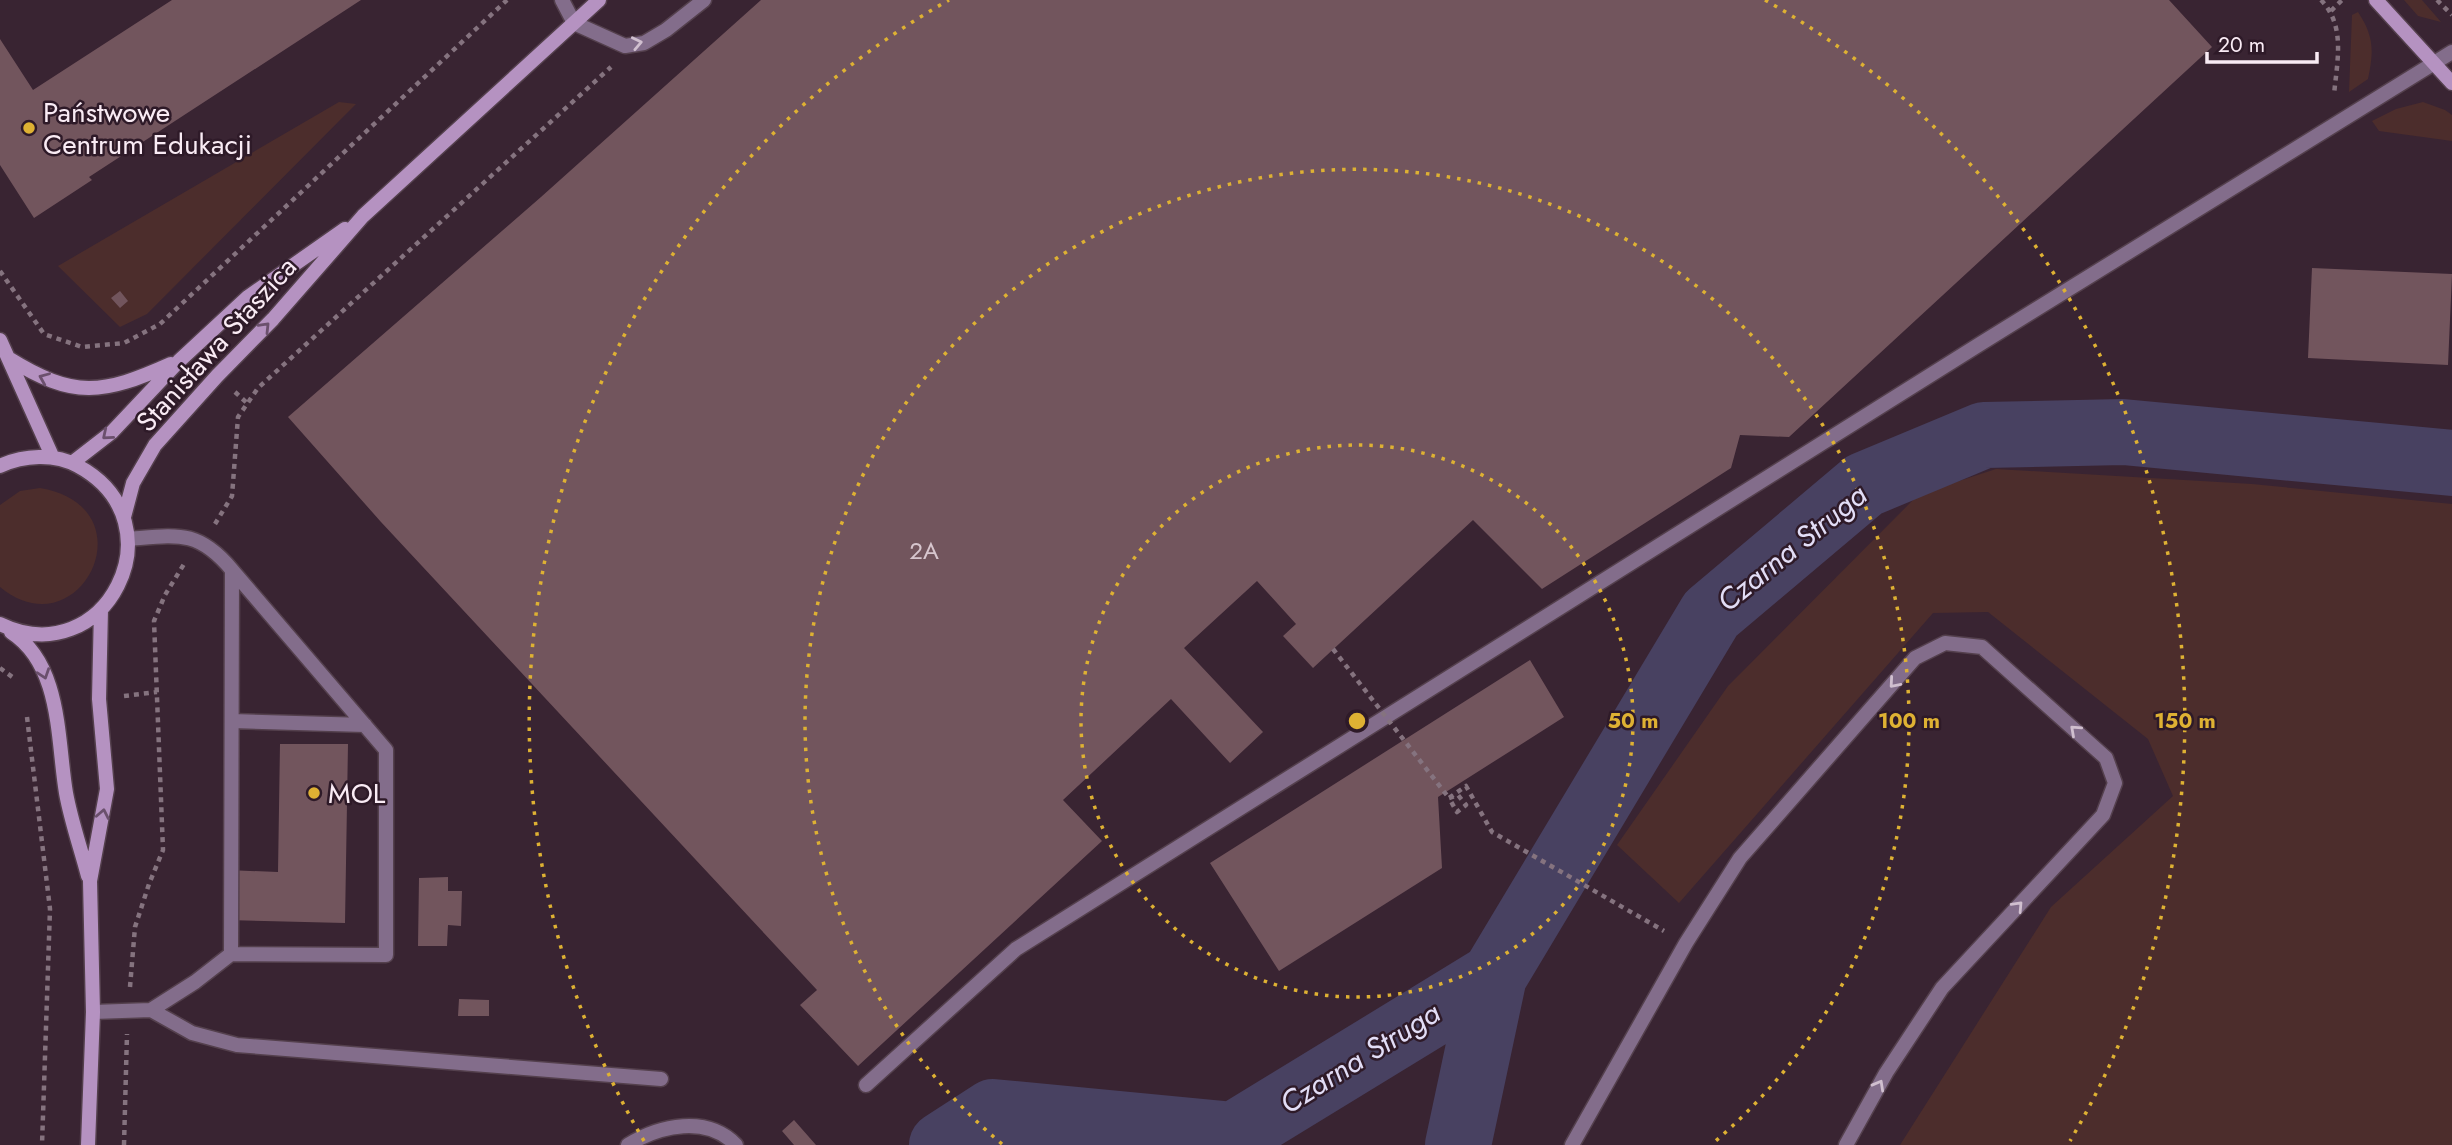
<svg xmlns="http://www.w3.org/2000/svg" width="2452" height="1145" font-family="Jost,sans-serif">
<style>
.green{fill:#4c2d2c}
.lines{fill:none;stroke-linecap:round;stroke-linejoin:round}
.river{stroke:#484161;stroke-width:66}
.building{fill:#72555d}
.lane-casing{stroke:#54404d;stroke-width:17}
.street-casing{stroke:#54404d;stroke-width:17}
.secondary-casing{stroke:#54404d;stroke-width:17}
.path{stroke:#85737f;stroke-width:4.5;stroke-dasharray:5 5;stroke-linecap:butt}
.lane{stroke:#836d8b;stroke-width:14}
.street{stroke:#836d8b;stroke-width:14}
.secondary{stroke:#b592c1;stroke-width:14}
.path-bridge{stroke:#85737f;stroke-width:4.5;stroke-dasharray:5 5;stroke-linecap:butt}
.oneway{stroke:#d0bfcf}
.oneway2{stroke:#6b506d}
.ring{fill:none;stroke:#deb133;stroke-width:3.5;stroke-dasharray:3.5 7}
.poi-dot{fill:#deb133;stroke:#2e1a28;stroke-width:2.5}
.labels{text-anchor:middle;stroke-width:5;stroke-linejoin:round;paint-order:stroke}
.number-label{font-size:24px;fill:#d7c6ce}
.poi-label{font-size:28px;fill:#f9ebf4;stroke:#2e1a28;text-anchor:start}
.street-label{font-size:28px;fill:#f9ebf4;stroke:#2e1a28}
.water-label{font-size:30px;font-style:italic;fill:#e2ddf6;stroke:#2e1a28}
.centre{fill:#deb133;stroke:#2e1a28;stroke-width:3.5}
.ring-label{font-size:21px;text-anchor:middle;font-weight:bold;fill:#deb133;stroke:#2e1a28;stroke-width:5;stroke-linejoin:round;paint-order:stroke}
</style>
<rect width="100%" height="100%" fill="#392432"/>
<path class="green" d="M2404 0H2422L2441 22 2418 16Z
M2358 12C2374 36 2374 51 2368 79L2349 92 2352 15Z
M339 102 356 104 147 314 120 327 58 266Z
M2423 102 2445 110 2452 115V141L2379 131 2372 121 2396 109Z
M1996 469 2252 484 2452 504V1145H1900L2051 907 2173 796 2148 739 1988 612 1933 613 1679 903 1617 845 1728 686 1919 494Z
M40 488C152 507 80 653 0 587V505L20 491Z"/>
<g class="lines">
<path class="river" d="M942 1145 993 1112 1234 1135 1494 976
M1458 1145 1494 976 1711 614 1864 485 1984 435 2123 432 2452 463"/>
</g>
<path class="building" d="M172 0H361L89 177 92 180 34 218 0 165V39L33 90Z
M761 0H2169L2212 47 1789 437 1740 435 1731 468 1542 589 1473 520 1313 668 1283 636 1296 624 1257 581 1184 648 1263 732 1230 763 1171 699 1063 800 1102 841 858 1066 800 1005 817 990 381 522 288 417 541 197Z
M2312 268 2452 274 2448 365 2308 358Z
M120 291 128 301 120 308 111 298Z
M1530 660 1564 717 1438 797 1442 868 1279 971 1210 863Z
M280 744H348L345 923 226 920 227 870 278 872Z
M448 877V891H462L461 926 448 925 447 946H418L419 878Z
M459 999 489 1000V1016H458Z
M794 1120 816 1145H794L782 1131Z"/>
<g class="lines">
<g class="lane-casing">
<path id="lane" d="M562 0 574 23 625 46 644 43 666 30 704 0
M232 721 365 725
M231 954 386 955V750L232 570
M151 1010 192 1033 237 1045 661 1079
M93 1012 151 1010 195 982 231 954 232 570C198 529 177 535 128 539
M866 1085 1016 949 1980 344 2452 52
M1572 1145 1686 943 1740 858 1915 658 1945 643 1982 647 2106 758 2115 783 2103 815 1942 988 1886 1073 1846 1145"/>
</g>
<g class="street-casing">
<path id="street" d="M628 1145C660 1125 707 1115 736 1145"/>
</g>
<g class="secondary-casing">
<path id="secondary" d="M2376 0 2452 83
M0 340 53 458
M8 358C74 399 102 395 171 364
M72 463 112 432 179 361 248 297 345 229
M0 466C23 455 55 453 78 466 183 523 105 675 0 624
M124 517 133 483 155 445 217 376 273 319 363 216 599 0
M11 632C62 665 57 740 66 793 71 821 81 849 88 876
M88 1145 93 1012 90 881 107 789 99 699 101 609"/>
</g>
<path class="path" d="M2321 0C2346 26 2337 61 2334 95
M2437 0 2452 15
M2331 11 2342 0
M0 271 44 334 82 347 124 343 160 324 507 0
M235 392 247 403
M215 524 232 496 238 417 258 388 611 67
M0 668 15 679
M124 696 157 692
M27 717 50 909 42 1145
M1449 798 1458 795 1466 805 1457 812 1449 798 1466 786 1492 832 1664 931
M130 987 135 927 149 884 163 850 154 621 165 595 184 564
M124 1145 127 1034"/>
<use href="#lane" class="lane"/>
<use href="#street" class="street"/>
<use href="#secondary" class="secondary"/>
<path class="path-bridge" d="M1333 649 1449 798"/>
</g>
<defs><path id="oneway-chevron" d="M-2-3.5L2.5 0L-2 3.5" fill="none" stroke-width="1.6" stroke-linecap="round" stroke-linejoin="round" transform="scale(1.75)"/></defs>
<g class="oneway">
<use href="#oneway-chevron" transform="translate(637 43) rotate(-12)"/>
<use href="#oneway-chevron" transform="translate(1894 683) rotate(131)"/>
<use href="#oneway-chevron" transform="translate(2075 730) rotate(-138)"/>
<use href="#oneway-chevron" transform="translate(2018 906) rotate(-47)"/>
<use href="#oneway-chevron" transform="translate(1879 1085) rotate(-61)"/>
</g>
<g class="oneway2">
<use href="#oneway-chevron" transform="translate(265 327) rotate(-46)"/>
<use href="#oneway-chevron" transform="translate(44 378) rotate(-157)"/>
<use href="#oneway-chevron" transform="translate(107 435) rotate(140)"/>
<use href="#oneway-chevron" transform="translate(44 674) rotate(71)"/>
<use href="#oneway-chevron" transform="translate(103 814) rotate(-79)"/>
</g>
<g class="ring">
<circle cx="1357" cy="721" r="276"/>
<path d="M1002 1144A552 552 0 1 1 1712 1144"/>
<path d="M644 1141A828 828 0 0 1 949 0M1765 0A828 828 0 0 1 2070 1141"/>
</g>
<g class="poi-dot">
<circle cx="29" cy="128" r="7"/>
<circle cx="314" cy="793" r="7"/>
</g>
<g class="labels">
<g class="number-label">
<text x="924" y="559">2A</text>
</g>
<g class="poi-label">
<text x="43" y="122">Państwowe<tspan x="43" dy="32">Centrum Edukacji</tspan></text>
<text x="328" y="803">MOL</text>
</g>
<g class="street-label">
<text transform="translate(216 344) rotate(-48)" y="10">Stanisława Staszica</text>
</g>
<g class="water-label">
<text transform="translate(1792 548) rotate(-39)" y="10">Czarna Struga</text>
<text transform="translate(1360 1058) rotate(-32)" y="10">Czarna Struga</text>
</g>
</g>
<circle cx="1357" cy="721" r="10" class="centre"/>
<g class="ring-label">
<text x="1633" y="728">50 m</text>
<text x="1909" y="728">100 m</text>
<text x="2185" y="728">150 m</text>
</g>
<path d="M2207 52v10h110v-10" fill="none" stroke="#f9ebf4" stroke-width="3.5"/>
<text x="2218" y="52" font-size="21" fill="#f9ebf4" stroke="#2e1a28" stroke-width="5" paint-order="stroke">20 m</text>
</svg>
